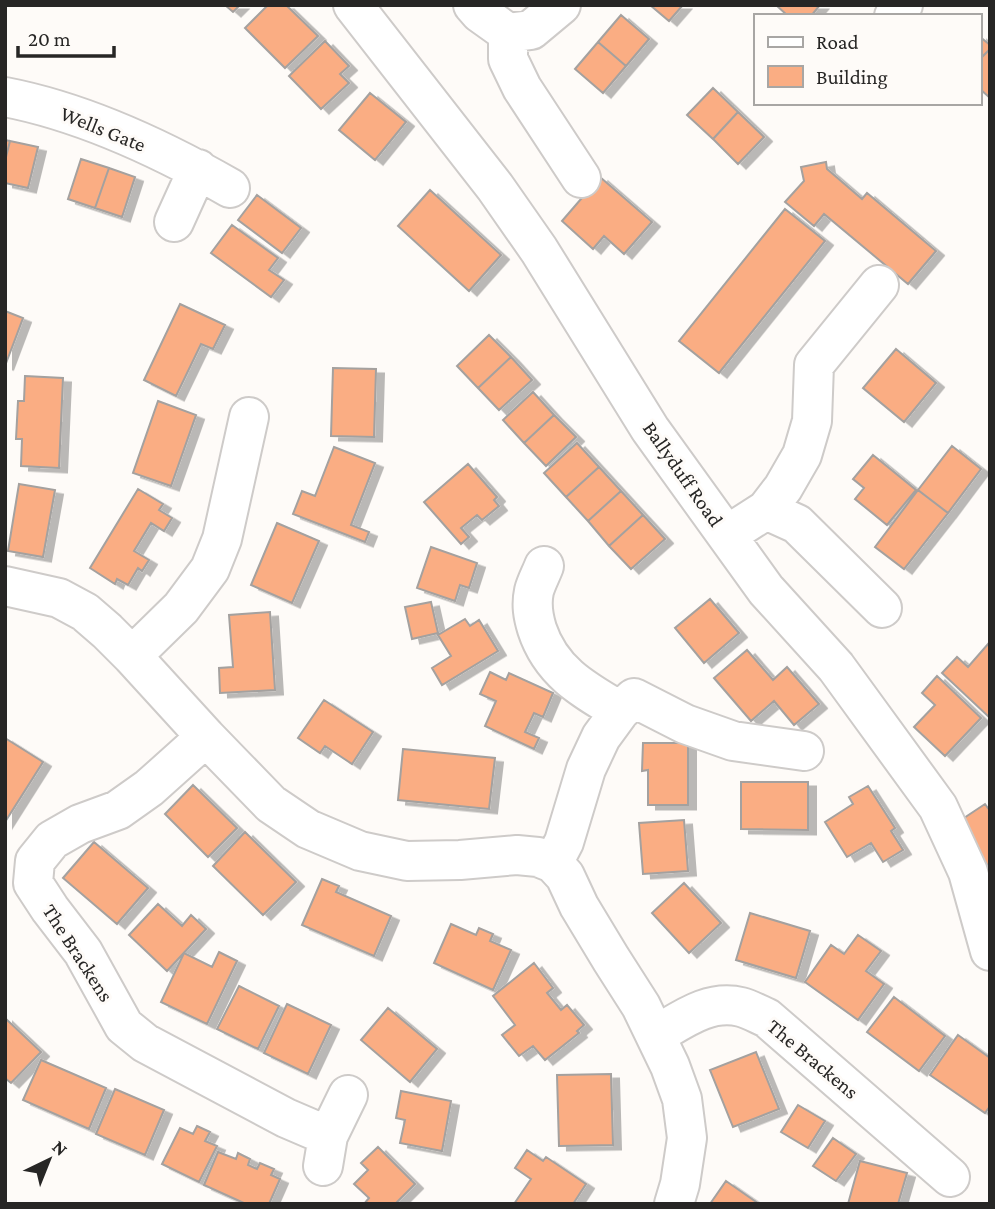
<svg xmlns="http://www.w3.org/2000/svg" width="995" height="1209" font-family="'Crimson Pro',serif">
<style>
.building{fill:#faad83;stroke:#a4a19f;stroke-width:2;filter:url(#shadow)}
.lines{fill:none;stroke-linecap:round;stroke-linejoin:round}
.minor-casing{stroke:#cecbc9;stroke-width:42}
.minor{stroke:#fff;stroke-width:38}
.labels{text-anchor:middle;stroke-width:6;stroke-linejoin:round;paint-order:stroke}
.street-label{font-size:21px;fill:#272625;stroke:#fefbf8}
</style>
<defs>
<filter id="shadow"><feDropShadow dx="8" dy="4.5" stdDeviation="0" flood-color="#0004"/></filter>
</defs>
<rect width="100%" height="100%" fill="#fefbf8"/>
<path class="building" d="M225 5H240L233 12Z
M268 5H286L318 36 285 68 245 28Z
M650 5H683L669 21Z
M776 5H820L811 16H788Z
M621 15 649 39 626 66 598 42Z
M979 36 990 45V49L979 60Z
M325 41 349 66 340 74 349 83 321 109 289 76Z
M598 42 626 66 603 93 575 69Z
M990 49V98L979 88V60Z
M713 88 738 112 713 139 687 115Z
M370 93 406 122 375 160 339 130Z
M738 112 764 137 738 164 713 139Z
M5 140 10 141 5 161Z
M10 141 38 147 28 188 5 183V161Z
M81 159 109 168 95 208 68 199Z
M826 162 827 169 862 199 867 193 936 251 908 284 824 214 814 226 785 202 804 181 801 167Z
M109 168 135 177 122 217 95 208Z
M600 177 652 222 624 254 604 236 593 249 562 221Z
M430 190 501 255 469 291 398 226Z
M257 195 301 228 282 253 238 220Z
M785 209 825 241 719 373 679 341Z
M232 225 278 258 269 270 284 280 271 297 211 253Z
M180 304 225 325 213 349 201 344 176 396 144 380Z
M5 311 23 318 5 366Z
M489 335 511 357 478 388 457 366Z
M896 349 936 383 904 422 863 388Z
M511 357 532 380 499 410 478 388Z
M333 368 376 369 374 437 331 436Z
M25 376 63 378 59 468 21 466 22 439H16L18 401H24Z
M533 392 554 415 524 443 503 420Z
M158 401 196 415 171 486 133 473Z
M554 415 576 437 546 466 524 443Z
M577 443 599 467 566 497 544 473Z
M952 446 981 469 948 513 918 490Z
M334 447 375 463 351 525 369 532 365 542 293 514 302 491 315 496Z
M873 455 916 490 887 525 855 499 864 488 853 479Z
M468 464 497 497 494 500 499 506 482 520 477 515 461 528 469 537 461 544 424 502Z
M599 467 621 491 588 521 566 497Z
M19 484 55 490 43 557 8 551Z
M138 489 163 504 159 510 172 518 164 531 151 523 134 551 149 560 142 571 138 568 128 585 117 579 115 584 90 568Z
M918 490 948 513 904 569 875 547Z
M621 491 643 515 609 546 588 521Z
M643 515 665 539 631 569 609 546Z
M277 523 319 541 292 603 251 585Z
M431 547 477 563 469 588 460 585 455 601 417 588Z
M710 599 739 633 704 663 675 628Z
M431 602 438 633 412 639 405 607Z
M270 612 275 690 220 693 219 668 233 667 229 615Z
M465 619 470 626 479 620 498 651 442 685 432 668 451 656 438 635Z
M988 644 990 646V718L942 673 957 657 968 667Z
M747 650 773 680 787 667 819 704 794 725 774 701 751 721 714 678Z
M490 672 506 680 509 673 553 693 543 717 534 713 525 732 539 738 534 749 485 726 496 701 480 694Z
M937 676 981 718 945 756 914 727 935 705 922 693Z
M324 700 373 732 352 764 325 746 320 753 298 738Z
M5 738 43 762 5 822Z
M643 743H688V805H648V770L642 771Z
M403 749 495 758 489 809 398 800Z
M741 782H808V830L741 829Z
M193 785 237 828 208 857 165 814Z
M868 786 895 828 891 831 903 850 883 862 871 843 847 857 825 822 853 804 849 797Z
M985 804 990 811V869L958 822Z
M684 820 688 871 643 874 639 823Z
M245 832 296 882 263 915 213 866Z
M94 842 148 888 117 924 63 878Z
M322 879 339 886 336 892 391 916 374 956 302 925Z
M684 883 721 923 689 953 652 913Z
M158 904 182 926 191 915 206 929 167 971 129 935Z
M750 913 810 931 796 978 736 960Z
M451 924 476 935 479 928 493 934 490 941 511 950 493 990 434 963Z
M858 935 881 951 866 971 884 984 858 1020 805 982 831 945 844 954Z
M219 952 237 961 207 1024 161 1002 184 953 212 967Z
M534 963 553 988 547 993 561 1010 567 1005 584 1025 577 1031 579 1033 545 1060 533 1046 519 1056 502 1035 515 1025 493 996Z
M239 986 279 1006 258 1049 217 1029Z
M894 997 945 1036 919 1071 867 1032Z
M287 1004 331 1025 308 1074 264 1053Z
M388 1008 437 1049 410 1082 361 1040Z
M5 1018 41 1052 11 1083 5 1078Z
M958 1035 990 1058V1106L985 1113 930 1075Z
M756 1052 779 1109 733 1127 710 1070Z
M41 1060 106 1088 89 1129 23 1100Z
M611 1074 613 1145 559 1146 557 1075Z
M115 1089 164 1110 145 1155 96 1134Z
M401 1091 451 1101 442 1151 400 1143 405 1120 396 1118Z
M798 1105 825 1121 808 1148 781 1132Z
M197 1126 210 1132 205 1141 217 1146 199 1182 162 1164 180 1128 193 1134Z
M833 1138 856 1154 836 1181 813 1166Z
M378 1147 415 1184 395 1204H364L369 1198 354 1184 368 1170 361 1163Z
M527 1150 543 1161 546 1157 586 1184 573 1204H514L531 1179 515 1168Z
M218 1152 236 1159 238 1153 250 1159 248 1165 257 1169 260 1163 274 1169 271 1175 280 1179 269 1204H246L204 1185Z
M860 1161 907 1173 898 1204H848Z
M726 1181 759 1204H710Z"/>
<g class="lines">
<g class="minor-casing">
<path id="minor" d="M353 5 495 187 539 250 650 429 766 590 836 667 938 807 968 872 990 951
M473 5 480 13 508 33
M894 16 903 5
M508 33V59L522 88 581 178
M508 33 531 30 561 5
M5 97C83 112 162 149 230 188
M174 222 198 169
M766 510 797 524 882 608
M727 535 766 510 783 488 802 455 812 421 814 365 879 285
M544 566C541 574 536 583 534 591 531 605 533 616 537 629 551 672 584 690 620 711
M5 586 59 598 85 612 107 631 132 656 206 737 271 804 308 829 360 851 407 861 460 860 517 855 538 857 553 863 565 876 579 906 611 959 641 1006 670 1066 682 1099 687 1138 680 1184 674 1204
M132 656 181 608 210 569 222 539 249 417
M206 737 149 788 118 810 80 824 52 840 35 861 33 883 50 909 83 952 124 1026 145 1043 286 1118 328 1136
M553 863 564 842 586 769 601 737 620 711 634 698 685 724 733 741 804 751
M656 1035C682 1020 709 999 741 1007 749 1009 758 1014 767 1018L950 1177
M323 1166 328 1136 348 1095"/>
</g>
<use href="#minor" class="minor"/>
</g>
<g class="labels">
<g class="street-label">
<text transform="translate(103 129) rotate(22)" y="7">Wells Gate</text>
<text transform="translate(683 474) rotate(55)" y="7">Ballyduff Road</text>
<text transform="translate(78 953) rotate(57)" y="7">The Brackens</text>
<text transform="translate(813 1059) rotate(40)" y="7">The Brackens</text>
</g>
</g>
<rect width="995" height="1209" fill="none" stroke="#272625" stroke-width="14"/>
<rect x="754" y="14" width="228" height="91" fill="#fefbf8" stroke="#a8a6a4" stroke-width="2"/>
<rect x="768" y="37" width="35" height="10" fill="#ffffff" stroke="#a8a6a4" stroke-width="2"/>
<text x="816" y="49" font-size="21" fill="#272625">Road</text>
<rect x="768" y="66" width="35" height="21" fill="#faad83" stroke="#a8a6a4" stroke-width="2"/>
<text x="816" y="84" font-size="21" fill="#272625">Building</text>
<g transform="translate(49 1160) rotate(43)" stroke="#fefbf8" stroke-width="5" paint-order="stroke">
<path d="M0-5L12 26L0 18L-12 26Z" fill="#272625"/>
<text y="-10" font-size="19" font-weight="bold" text-anchor="middle" fill="#272625">N</text>
</g>
<path d="M18 46v10h96v-10" fill="none" stroke="#272625" stroke-width="3.5"/>
<text x="28" y="46" font-size="21" fill="#272625" stroke="#fefbf8" stroke-width="5" paint-order="stroke">20 m</text>
</svg>
